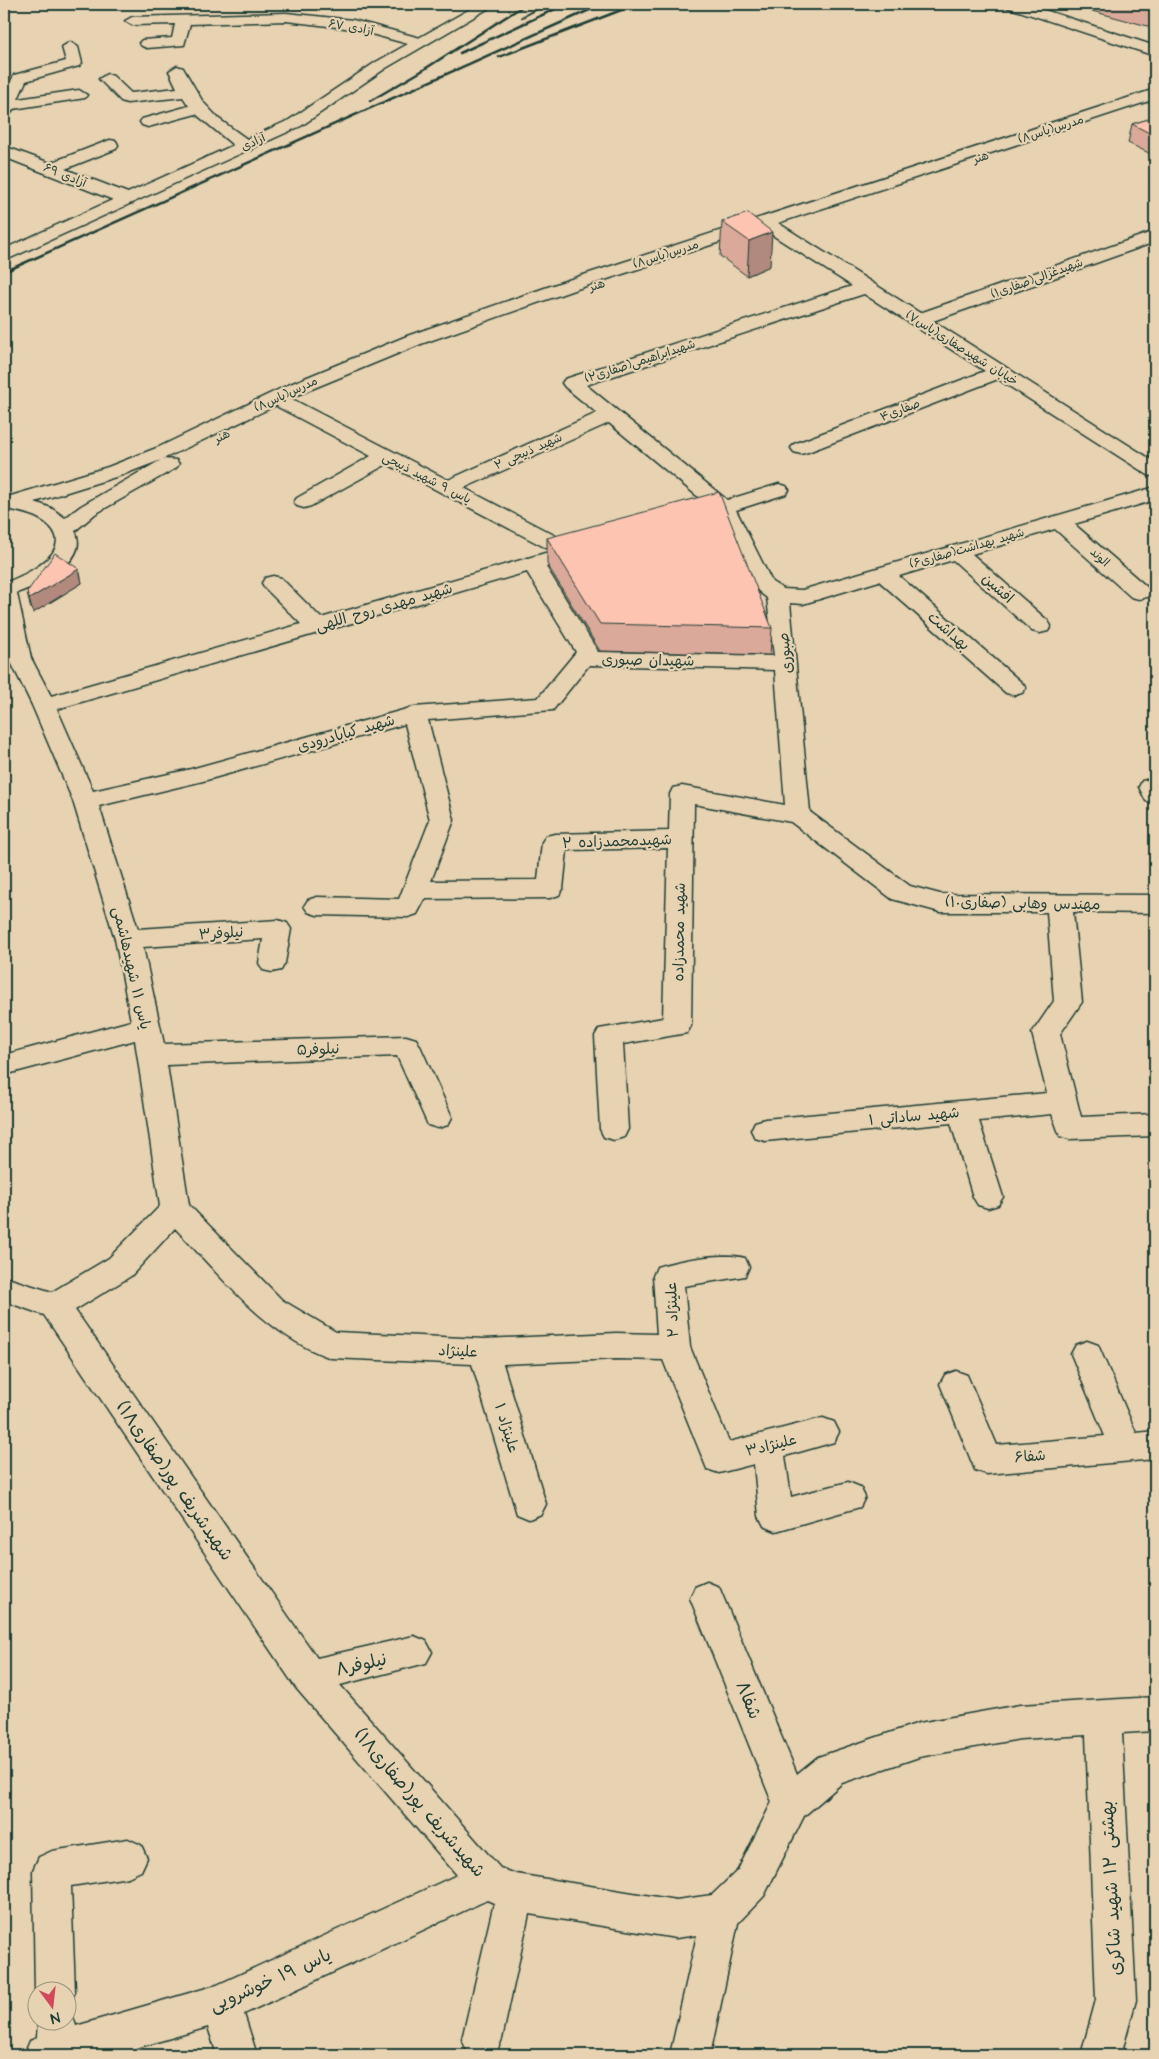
<svg xmlns="http://www.w3.org/2000/svg" width="1159" height="2059" font-family="'Architects Daughter','Playpen Sans Arabic',sans-serif">
<style>
.lines{fill:none;stroke-linecap:round;stroke-linejoin:round}
.minor-casing{stroke:#1f3d34;stroke-width:3}
.secondary-casing{stroke:#1f3d34;stroke-width:3}
.primary-casing{stroke:#1f3d34;stroke-width:3}
.minor{fill:#e7d2b1;fill-rule:evenodd}
.secondary{fill:#e7d2b1;fill-rule:evenodd}
.primary{fill:#e7d2b1;fill-rule:evenodd}
.rail{stroke:#1f3d34;stroke-width:2.5}
.wall{fill:#daa999;stroke:#1f3d34}
.shaded-wall{fill:#b1897d;stroke:#1f3d34}
.building{fill:#fdc4b2;stroke:#1f3d34}
.labels{text-anchor:middle;stroke-width:4.5;stroke-linejoin:round;paint-order:stroke}
.far-street-label{font-size:12px;fill:#1f3d34;stroke:#e7d2b1}
.street-label{font-size:15px;fill:#1f3d34;stroke:#e7d2b1}
.near-street-label{font-size:18px;fill:#1f3d34;stroke:#e7d2b1}
</style>
<rect width="100%" height="100%" fill="#e7d2b1"/>
<filter id="ink" filterUnits="userSpaceOnUse"><feTurbulence type="fractalNoise" baseFrequency=".02" numOctaves="2"/><feDisplacementMap in="SourceGraphic" scale="10" xChannelSelector="R" yChannelSelector="G"/><feConvolveMatrix kernelMatrix="1 2 1 2 8 2 1 2 1" color-interpolation-filters="sRGB"/></filter>
<g filter="url(#ink)">
<g class="lines">
<g class="minor-casing">
<path id="minor" d="M286 13 353 20 424 39 427 42 419 47 353 29 286 21 190 24 184 45 147 48 142 46 139 43 142 40 172 38 175 24 132 25 125 21 132 17Z
M70 42 78 47 82 63 79 66 26 81 18 99 79 90 87 95 85 98 13 109 10 115 4 117V96L14 75 66 61 62 47Z
M177 66 183 68 203 102 219 119 251 142 253 146 251 150H239L196 114 148 127 142 125 140 122 142 119 189 106 183 97 127 103 121 101 99 79 107 74 113 76 131 93 177 88 169 71Z
M110 140 116 141 118 145 116 149 65 169 133 195 136 199 133 203H121L4 157V146L50 163Z
M769 220 775 221 920 313 1155 231V242L933 321 1155 462V477L1148 475 998 379 808 452 801 454 794 452 791 448 794 444 985 371 864 294 586 385 727 500 779 484 786 486 789 490 786 494 736 510 772 582 783 589 802 590 1155 487V500L1074 524 1147 587 1150 592 1147 597 1139 599 1131 597 1055 529 972 554 1048 621 1051 626 1048 631 1040 633 1032 631 953 560 899 576 1022 683 1026 688 1022 693 1014 695 1006 693 879 581 803 604 790 603 810 812 910 886 940 894 1155 895V913L1073 912 1082 1002 1060 1034 1081 1117 1155 1114V1136L1070 1139 1060 1136 1052 1114 979 1121 1003 1197 998 1205 988 1208 978 1205 973 1197 951 1123 765 1141 755 1138 751 1130 755 1122 765 1119 1047 1093 1032 1033 1054 1001 1047 912H940L892 899 791 822 694 804 691 1026 687 1033 623 1044 628 1129 624 1137 614 1140 604 1137 600 1129 595 1036 599 1029 663 1018 668 848 567 850 563 889 559 895 550 898 425 899 417 914 408 917 317 915 308 912 304 906 308 900 317 897 399 899 430 820 405 724 203 781 99 806 138 929 278 920 287 923 291 929 285 963 281 970 272 972 263 970 259 963 263 939 143 947 164 1044 406 1036 416 1039 420 1046 452 1117 448 1125 438 1128 428 1125 397 1056 167 1065 189 1205 282 1300 336 1332 484 1339 616 1333 657 1334 653 1276 657 1267C678 1260 724 1252 745 1258L749 1267 745 1276 684 1286 690 1347 729 1442 823 1418 834 1422 839 1432 834 1442 785 1456 791 1497 848 1482 860 1487 865 1497 860 1507 776 1531 764 1526 759 1516 754 1464 719 1473 707 1469 663 1360 616 1359 503 1364 546 1504 541 1514 529 1519 517 1514 472 1364 331 1358C266 1336 221 1276 175 1228L131 1276 75 1310 317 1658 414 1636 426 1641 432 1652 426 1663 340 1685 500 1868 516 1874 676 1900 712 1895 738 1870 772 1802 690 1598 695 1587 707 1582 719 1587 797 1774 818 1757 919 1723 1020 1705 1155 1697V1731L1122 1733 1136 2000 1121 2055H1081L1096 2000 1086 1735 1020 1739 919 1757 842 1783 804 1816 764 1896 738 1923 710 2055H670L697 1935 676 1938 529 1914 502 2039 496 2053 491 2055 468 2053 462 2039 494 1903 487 1900 244 2014 257 2055H217L208 2027 112 2055H24L30 2041 37 2038 38 2019V2022H68V2007L70 2008 76 2026 217 1985 457 1875 296 1688 44 1315 4 1301V1277L52 1292 109 1258 160 1206 135 1040 4 1075V1055L131 1021 115 939 73 801 32 705 9 658 4 635V583L13 584 16 589 31 658 51 696 301 624 265 588 262 583 265 578 273 576 281 578 321 618 552 551 387 464 311 506 304 508 297 506 294 502 297 498 371 456 278 407 275 403 278 399H292L448 480 597 413 565 387 562 383 565 379 852 286 763 229 760 225 763 221ZM609 423 708 505 701 508 697 512 701 516 708 518 717 516 752 586 767 598 774 656 598 652 546 567 591 554 594 549 591 544 583 543 573 545 464 488ZM527 572 576 652 538 698 414 707 191 769 93 791 57 709ZM589 665 775 670 785 805 682 786 673 788 670 794 669 831 555 834 546 836 542 842 538 880 431 881 454 820 428 720 553 710Z
M1151 779 1155 780V803L1146 801 1139 787 1142 781Z
M1087 1341 1098 1345 1136 1433 1155 1431V1459L987 1474 975 1470 940 1384 945 1375 956 1371 967 1375 997 1445 1105 1436 1071 1354 1076 1345Z
M128 1839 141 1845 147 1858 141 1871 128 1877 71 1886 75 1992 69 2006 68 1992H38V1997L35 1992 33 1870 39 1857 52 1851Z"/>
</g>
<g class="secondary-casing">
<path id="secondary" d="M479 4H496L386 68 301 126 4 261V249L289 120 376 62Z"/>
</g>
<g class="primary-casing">
<path id="primary" d="M1005 4H1026L1155 46V56L1007 7Z
M1155 89V99L571 291 421 344 302 393 163 459 176 460 179 464 176 468 95 514 75 531C92 564 28 591 4 597V583C21 577 71 555 53 530 42 515 20 512 4 508V498L108 467 159 447 288 385 407 336 559 283ZM161 460 81 506 65 518 51 508 35 502 122 475Z"/>
</g>
<use href="#minor" class="minor"/>
<use href="#secondary" class="secondary"/>
<use href="#primary" class="primary"/>
<path class="rail" d="M522 17 546 4
M460 53 566 4
M499 57 637 4
M370 101 420 72 526 4
M4 272 603 4"/>
</g>
<path class="wall" d="M277 4H310L301 9Z
M1066 4H1155V28Z
M1155 117V156L1128 143 1132 124Z
M1154 162H1155V184L1150 181Z
M748 213 770 266 747 276 720 256 722 222Z
M547 538 772 628 770 655 600 651 547 564Z
M79 569 82 583 33 613 30 606 27 592Z"/>
<path class="shaded-wall" d="M301 4H310L301 9Z
M772 232 770 266 747 276 749 241Z
M79 569 82 583 33 613 29 599Z"/>
<path class="building" d="M1132 4H1155V10Z
M1155 117V136L1132 124Z
M748 213 772 232 749 241 722 222Z
M719 492 772 628 600 624 547 538Z
M55 553 79 569 29 599 27 592Z"/>
</g>
<g class="labels">
<g class="far-street-label">
<text transform="translate(351 27) rotate(10)" y="4">آزادی ۶۷</text>
<text transform="translate(1051 129) rotate(-18)" y="4">مدرس(یاس۸)</text>
<text transform="translate(253 142) rotate(-25)" y="4">آزادی</text>
<text transform="translate(981 157) rotate(-18)" y="4">هنر</text>
<text transform="translate(65 175) rotate(22)" y="4">آزادی ۶۹</text>
<text transform="translate(666 254) rotate(-18)" y="4">مدرس(یاس۸)</text>
<text transform="translate(1037 278) rotate(-20)" y="4">شهیدغزالی(صفاری۱)</text>
<text transform="translate(597 285) rotate(-19)" y="4">هنر</text>
<text transform="translate(962 348) rotate(32)" y="4">خیابان شهیدصفاری(یاس۷)</text>
<text transform="translate(640 361) rotate(-18)" y="4">شهیدابراهیمی(صفاری۲)</text>
<text transform="translate(286 394) rotate(-25)" y="4">مدرس(یاس۸)</text>
<text transform="translate(900 410) rotate(-21)" y="4">صفاری۴</text>
<text transform="translate(222 436) rotate(-27)" y="4">هنر</text>
<text transform="translate(528 451) rotate(-24)" y="4">شهید ذبیحی ۲</text>
<text transform="translate(427 478) rotate(27)" y="4">یاس ۹ شهید ذبیحی</text>
<text transform="translate(967 548) rotate(-16)" y="4">شهید بهداشت(صفاری۶)</text>
<text transform="translate(1100 557) rotate(42)" y="4">الوند</text>
</g>
<g class="street-label">
<text transform="translate(998 588) rotate(42)" y="5">افشین</text>
<text transform="translate(384 607) rotate(-16)" y="5">شهید مهدی روح اللهی</text>
<text transform="translate(949 631) rotate(41)" y="5">بهداشت</text>
<text transform="translate(785 653) rotate(-96)" y="5">صبوری</text>
<text transform="translate(648 660) rotate(1)" y="5">شهیدان صبوری</text>
<text transform="translate(346 733) rotate(-16)" y="5">شهید کیابادرودی</text>
<text transform="translate(617 841) rotate(-2)" y="5">شهیدمحمدزاده ۲</text>
<text transform="translate(1023 903) rotate(1)" y="5">مهندس وهابی (صفاری۱۰)</text>
<text transform="translate(679 932) rotate(-89)" y="5">شهید محمدزاده</text>
<text transform="translate(221 933) rotate(-4)" y="5">نیلوفر۳</text>
<text transform="translate(132 968) rotate(77)" y="5">یاس ۱۱ شهیدهاشمی</text>
<text transform="translate(318 1049) rotate(-2)" y="5">نیلوفر۵</text>
<text transform="translate(914 1116) rotate(-5)" y="5">شهید ساداتی ۱</text>
<text transform="translate(672 1310) rotate(-92)" y="5">علینژاد ۲</text>
<text transform="translate(458 1351) rotate(3)" y="5">علینژاد</text>
<text transform="translate(507 1428) rotate(73)" y="5">علینژاد ۱</text>
<text transform="translate(771 1445) rotate(-14)" y="5">علینژاد۳</text>
<text transform="translate(1030 1456) rotate(-5)" y="5">شفا۶</text>
</g>
<g class="near-street-label">
<text transform="translate(175 1481) rotate(55)" y="6">شهیدشریف پور(صفاری۱۸)</text>
<text transform="translate(361 1664) rotate(-13)" y="6">نیلوفر۸</text>
<text transform="translate(749 1700) rotate(68)" y="6">شفا۸</text>
<text transform="translate(420 1803) rotate(49)" y="6">شهیدشریف پور(صفاری۱۸)</text>
<text transform="translate(1111 1888) rotate(-93)" y="6">بهشتی ۱۲ شهید شاکری</text>
<text transform="translate(270 1980) rotate(-24)" y="6">یاس ۱۹ خوشرویی</text>
</g>
</g>
<rect width="1159" height="2059" fill="none" stroke="#e7d2b1" stroke-width="20"/>
<rect x="10" y="10" width="1139" height="2039" fill="none" stroke="#1f3d34" stroke-width="2" filter="url(#ink)"/>
<g transform="translate(52 2006) rotate(165)"><circle r="24" fill="#e7d2b1" stroke="#97967f"/>
<path d="M0-4L9 19L0 12L-9 19Z" fill="#d1495b"/>
<text y="-8" font-size="14" font-weight="bold" text-anchor="middle" fill="#1f3d34">N</text>
</g>
</svg>
